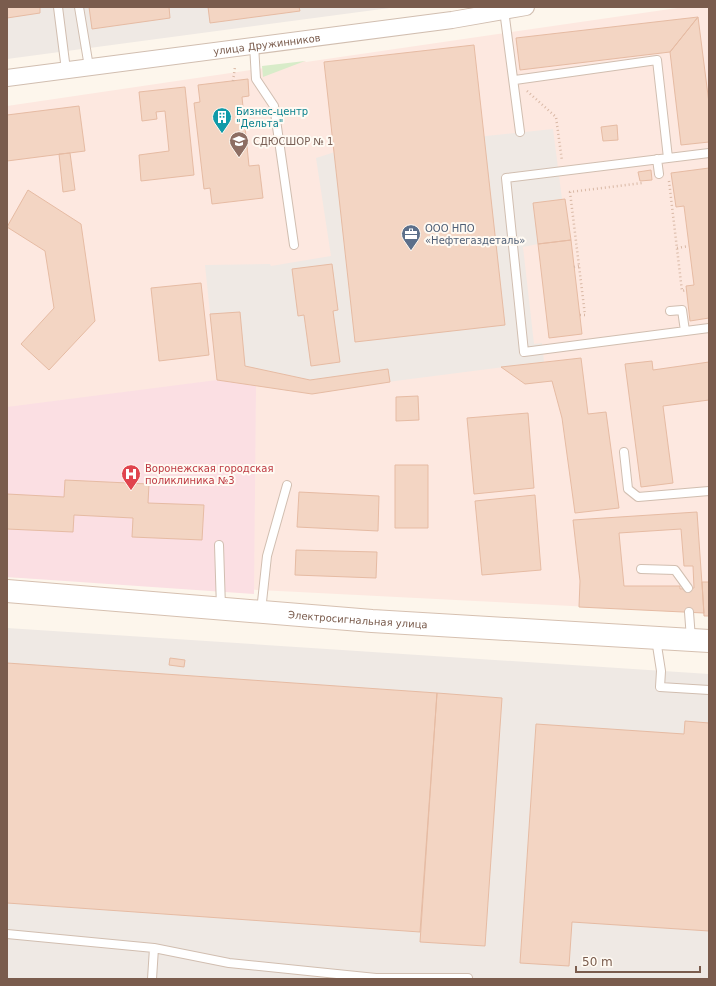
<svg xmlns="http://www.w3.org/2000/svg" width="716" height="986" font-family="'DejaVu Sans',sans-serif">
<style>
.commercial{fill:#fde8e0}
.industrial{fill:#efe9e4}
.medical{fill:#fbdfe3}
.green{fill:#d8ecc9}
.building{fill:#f3d5c3;stroke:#e6bba3;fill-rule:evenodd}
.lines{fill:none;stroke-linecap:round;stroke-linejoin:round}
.lane-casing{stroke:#d1beb0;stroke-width:10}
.street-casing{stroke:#d1beb0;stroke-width:18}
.secondary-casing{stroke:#d6c0b0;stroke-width:24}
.path{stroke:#d9b8a5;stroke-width:2.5;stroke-dasharray:1 3;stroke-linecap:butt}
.lane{stroke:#fff;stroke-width:8}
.street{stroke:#fff;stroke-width:16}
.secondary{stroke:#fff;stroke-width:22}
.labels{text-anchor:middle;stroke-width:4;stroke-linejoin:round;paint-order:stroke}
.street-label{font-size:10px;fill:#7a5c4d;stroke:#fffaf3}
.culture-label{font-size:10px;fill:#0d838f;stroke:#fffaf3;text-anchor:start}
.education-label{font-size:10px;fill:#785e54;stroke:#fffaf3;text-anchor:start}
.service-label{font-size:10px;fill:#4e5e75;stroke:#fffaf3;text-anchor:start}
.health-label{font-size:10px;fill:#be3a42;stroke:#fffaf3;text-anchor:start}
</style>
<rect width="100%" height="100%" fill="#fdf6ec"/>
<path class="commercial" d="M684 7H709V613L7 577V106L298 63 305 61 306 62Z"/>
<path class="industrial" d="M7 7H397L7 59Z
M553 129 562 199 533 203 538 244 523 247 534 344 542 343 544 362 395 381 312 394 217 380 205 265 270 264 271 266 331 256 316 158 335 152Z
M7 628 709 674V979H7Z"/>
<path class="medical" d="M217 380 256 386 254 594 7 577V407Z"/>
<path class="green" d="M305 61 263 77 262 66Z"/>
<path class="building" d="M7 7H40V13L7 18Z
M89 7H169L170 18 92 29Z
M208 7H299L300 11 210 23Z
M698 17 670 52 520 70 516 38Z
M698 17 709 103V142L681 145 670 52Z
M474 45 505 325 355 342 324 62Z
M248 79 249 96 242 97 249 166 259 165 263 198 212 204 210 188 204 189 194 103 200 102 198 85Z
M185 87 194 175 141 181 139 155 169 151 165 111 156 112 157 119 142 121 139 92Z
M79 106 85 151 7 161V115Z
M617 125 618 140 603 141 601 127Z
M70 153 75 190 63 192 59 154Z
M709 168V318L690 321 686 286 694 285 684 206 676 207 671 173Z
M651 170 652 180 640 181 638 172Z
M28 190 81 224 95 321 49 370 21 344 54 308 45 251 7 227Z
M565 199 571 240 538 244 533 203Z
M571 240 582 334 549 338 538 244Z
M332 264 338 310 333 311 340 362 311 366 304 315 298 316 292 269Z
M201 283 209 355 159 361 151 288Z
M240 312 245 366 310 380 388 369 390 382 312 394 217 380 210 314Z
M581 358 588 414 606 412 619 508 575 513 562 418 552 381 525 384 501 367Z
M652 361 653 370 709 362V400L663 406 673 483 641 487 625 364Z
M418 396 419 420 396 421V397Z
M528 413 534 488 474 494 467 418Z
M395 465H428V528H395Z
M65 480 149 484 148 503 204 505 202 540 132 537 133 518 74 515 73 532 7 529V494L64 497Z
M299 492 379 496 378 531 297 527Z
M535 495 541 570 482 575 475 501Z
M697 512 704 613 579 607 580 581 573 520ZM681 529 684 566H693L694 588 680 589V586H624L619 533Z
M296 550 377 552 376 578 295 575Z
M702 582H709V616H704Z
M170 658 185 660 184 667 169 665Z
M7 663 437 693 420 932 7 903Z
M437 693 502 698 485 946 420 942Z
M685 721 709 723V931L572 922 569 966 520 963 536 724 684 734Z"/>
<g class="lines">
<g class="lane-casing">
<path id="lane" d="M58 7 66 70
M79 7 89 67
M504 10 520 132
M254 45 256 79 274 106 294 245
M515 80 657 60 668 158
M709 153 506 178 524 352 709 328
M657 159 659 174
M670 311 682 310 685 331
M624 452 628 489 638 497 709 491
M219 545 221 608
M641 569 675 570 688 588
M261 611 267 556 287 485
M689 612 691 639
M656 639 661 671 660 687 709 690
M7 934 154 948 152 979
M154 948 229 963 376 978H468"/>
</g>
<g class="street-casing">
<g id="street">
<path id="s1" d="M7 78 452 20 526 7"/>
</g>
</g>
<g class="secondary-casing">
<g id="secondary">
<path id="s2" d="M7 591 372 621 709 641"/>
</g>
</g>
<path class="path" d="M233 81 235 67
M527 91 556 117 562 161
M669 181 682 291 687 290
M677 248 689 246
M574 267 579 266
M580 315H585L570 192 642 183V181"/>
<use href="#lane" class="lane"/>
<use href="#street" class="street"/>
<use href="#secondary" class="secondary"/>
</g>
<defs>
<g id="building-pin" transform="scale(1)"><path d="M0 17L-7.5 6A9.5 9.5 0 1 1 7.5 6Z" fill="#0f9aa8" stroke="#fffaf3"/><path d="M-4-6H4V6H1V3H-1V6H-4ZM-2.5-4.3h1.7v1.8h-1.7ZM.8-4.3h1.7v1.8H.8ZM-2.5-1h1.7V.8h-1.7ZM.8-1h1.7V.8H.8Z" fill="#fff"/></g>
<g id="school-pin" transform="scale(1)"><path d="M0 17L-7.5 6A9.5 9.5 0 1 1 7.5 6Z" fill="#8d6e63" stroke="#fffaf3"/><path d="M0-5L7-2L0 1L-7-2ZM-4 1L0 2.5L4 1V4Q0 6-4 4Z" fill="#fff"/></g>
<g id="office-pin" transform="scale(1)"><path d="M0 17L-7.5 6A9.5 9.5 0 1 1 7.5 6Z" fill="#5c6f8a" stroke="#fffaf3"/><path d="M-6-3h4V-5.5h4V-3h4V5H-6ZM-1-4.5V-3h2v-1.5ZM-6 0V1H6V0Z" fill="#fff"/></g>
<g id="hospital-pin" transform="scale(1)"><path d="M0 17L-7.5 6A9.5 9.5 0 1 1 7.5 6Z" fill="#e0444e" stroke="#fffaf3"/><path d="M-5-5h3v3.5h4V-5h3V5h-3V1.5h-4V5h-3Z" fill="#fff"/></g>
</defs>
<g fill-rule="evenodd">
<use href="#building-pin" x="222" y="117"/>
<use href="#school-pin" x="239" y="141"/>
<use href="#office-pin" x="411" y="234"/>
<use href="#hospital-pin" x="131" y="474"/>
</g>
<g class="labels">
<g class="street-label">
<text dy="4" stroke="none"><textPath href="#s1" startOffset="262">улица Дружинников</textPath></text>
<text dy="4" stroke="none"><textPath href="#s2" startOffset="352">Электросигнальная улица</textPath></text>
</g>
<g class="culture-label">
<text x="236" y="115">Бизнес-центр<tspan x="236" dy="12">"Дельта"</tspan></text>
</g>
<g class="education-label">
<text x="253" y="145">СДЮСШОР № 1</text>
</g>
<g class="service-label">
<text x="425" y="232">ООО НПО<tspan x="425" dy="12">«Нефтегаздеталь»</tspan></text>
</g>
<g class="health-label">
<text x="145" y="472">Воронежская городская<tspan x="145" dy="12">поликлиника №3</tspan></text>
</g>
</g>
<rect width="716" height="986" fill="none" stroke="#7a5c4d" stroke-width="16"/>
<path d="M576 966v6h124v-6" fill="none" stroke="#7a5c4d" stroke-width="2"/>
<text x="582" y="966" font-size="12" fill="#7a5c4d" stroke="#fffaf3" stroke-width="3" paint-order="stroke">50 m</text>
</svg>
